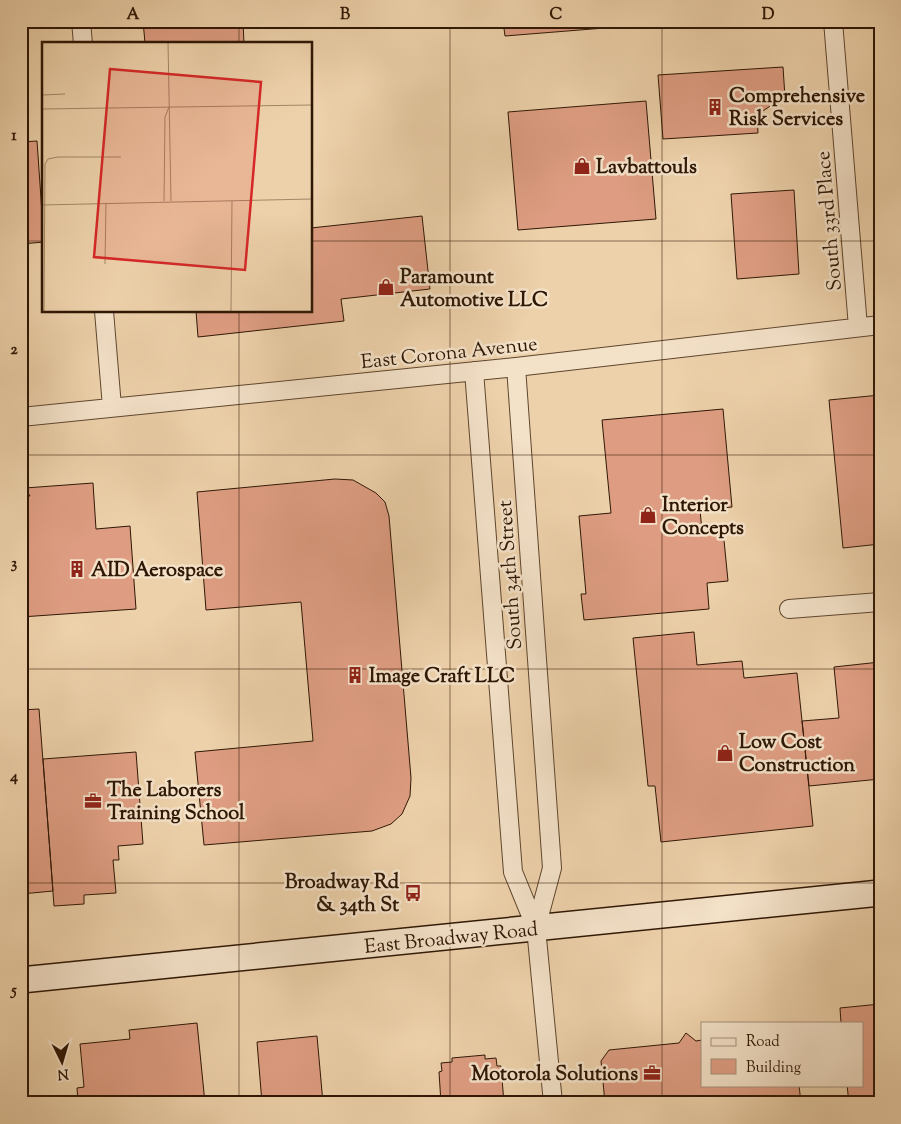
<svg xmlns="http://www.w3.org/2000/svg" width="901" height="1124" font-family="'Sorts Mill Goudy',serif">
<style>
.building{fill:#de9d82;stroke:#2f1705}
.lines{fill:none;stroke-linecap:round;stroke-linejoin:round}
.minor-casing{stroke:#5e462e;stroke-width:20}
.secondary-casing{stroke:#2f1705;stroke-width:28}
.minor{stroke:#f3e1c8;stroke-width:18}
.secondary{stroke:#f3e1c8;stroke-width:25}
.grid{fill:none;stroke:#2f1705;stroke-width:1;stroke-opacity:0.55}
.labels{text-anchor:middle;stroke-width:5;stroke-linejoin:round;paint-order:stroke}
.poi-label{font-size:20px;font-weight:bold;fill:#2f1705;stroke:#f3e1c8;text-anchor:start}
.street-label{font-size:20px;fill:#2f1705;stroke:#f3e1c8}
.inset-road{fill:none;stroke:#a18768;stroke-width:1}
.view{fill:#d62828;fill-opacity:0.15;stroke:#d62828;stroke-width:2.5}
.inset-edge{fill:none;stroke:#2f1705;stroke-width:2.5}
.neatline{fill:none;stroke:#2f1705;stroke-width:2}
.grid-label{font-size:16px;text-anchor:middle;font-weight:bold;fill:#2f1705}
</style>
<rect width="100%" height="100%" fill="#edd1aa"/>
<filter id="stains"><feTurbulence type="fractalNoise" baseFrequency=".004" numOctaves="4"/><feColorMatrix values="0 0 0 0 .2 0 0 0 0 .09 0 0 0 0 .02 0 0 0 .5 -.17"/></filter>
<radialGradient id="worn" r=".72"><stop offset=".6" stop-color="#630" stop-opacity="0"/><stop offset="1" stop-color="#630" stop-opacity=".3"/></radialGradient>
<path class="building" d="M143 21H243L244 44H169L168 42 145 43Z
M503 21H642V25L505 36Z
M783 67 785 97 782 98 757 115 758 133 663 139 658 75Z
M646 101 656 219 518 230 508 112Z
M37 141 44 242 21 244V142Z
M794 190 799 274 737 279 731 194Z
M422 216 430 289 341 299 344 321 198 337 196 311H311V228Z
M880 395V544L843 548 829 400Z
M723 409 732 507 700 510 702 531 723 530 728 581 707 583 709 609 584 620 581 594H586L579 516 611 513 602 420Z
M335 479 353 480 376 493 385 502 389 516 411 778 410 796 402 814 391 824 372 831 204 845 195 752 313 741 301 602 206 610 197 492Z
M93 483 96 529 130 526 136 609 21 617V496H30L25 488Z
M694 632 697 665 742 661 744 678 797 673 813 826 661 842 655 786H648L633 638Z
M880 662V779L809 786 802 721 839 718 834 667Z
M39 709 53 891 21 894V710Z
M136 752 143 844 118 846 119 860H113L116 893 84 895V904L54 906 43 759Z
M880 1004V1103H849L847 1085H862V1023H841L840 1008Z
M197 1023 205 1103H78L77 1088 84 1087 80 1044 130 1039 129 1030Z
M686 1033 696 1041 702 1040V1085H799L801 1103H605L601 1061 609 1050 679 1043Z
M317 1036 323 1103H262L257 1042Z
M485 1055V1059L496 1058 497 1066H501L504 1103H441L439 1072 442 1071 441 1063 452 1062V1058Z"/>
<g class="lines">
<g class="minor-casing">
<path id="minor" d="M81 21 83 44
M833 21 858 327
M104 311 112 407
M516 367 552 868 536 928
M474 371 513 872 536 928 553 1103
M21 417 516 367 880 325
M789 609 880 602"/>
</g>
<g class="secondary-casing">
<path id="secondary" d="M21 980 880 893"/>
</g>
<use href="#minor" class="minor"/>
<use href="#secondary" class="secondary"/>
</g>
<path class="grid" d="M239 21V44M450 21V1103M662 21V1103M21 241H44M311 241H880M239 311V1103M21 455H880M21 669H880M21 883H880"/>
<defs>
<g id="building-bare" transform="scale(1.35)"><path d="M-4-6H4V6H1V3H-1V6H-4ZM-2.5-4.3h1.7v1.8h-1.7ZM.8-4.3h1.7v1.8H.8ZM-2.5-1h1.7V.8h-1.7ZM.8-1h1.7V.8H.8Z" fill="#8f2418" stroke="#f3e1c8" stroke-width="2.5" paint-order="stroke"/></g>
<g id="shop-bare" transform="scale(1.35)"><path d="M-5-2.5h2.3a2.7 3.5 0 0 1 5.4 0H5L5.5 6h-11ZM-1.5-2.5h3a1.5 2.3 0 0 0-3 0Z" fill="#8f2418" stroke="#f3e1c8" stroke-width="2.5" paint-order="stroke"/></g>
<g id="office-bare" transform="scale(1.35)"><path d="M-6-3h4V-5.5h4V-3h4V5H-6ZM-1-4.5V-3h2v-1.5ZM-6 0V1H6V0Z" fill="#8f2418" stroke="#f3e1c8" stroke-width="2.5" paint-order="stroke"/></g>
<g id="bus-bare" transform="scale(1.35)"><path d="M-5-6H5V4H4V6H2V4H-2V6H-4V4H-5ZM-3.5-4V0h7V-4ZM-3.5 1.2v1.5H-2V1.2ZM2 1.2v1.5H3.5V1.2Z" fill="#8f2418" stroke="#f3e1c8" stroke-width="2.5" paint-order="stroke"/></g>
</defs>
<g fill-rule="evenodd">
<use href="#building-bare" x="715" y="107"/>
<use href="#shop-bare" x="582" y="166"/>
<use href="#shop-bare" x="386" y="287"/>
<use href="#shop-bare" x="648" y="515"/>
<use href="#building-bare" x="77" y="569"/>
<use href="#building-bare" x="355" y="675"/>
<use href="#shop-bare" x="725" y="753"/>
<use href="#office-bare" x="93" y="801"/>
<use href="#bus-bare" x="413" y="893"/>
<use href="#office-bare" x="652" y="1073"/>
</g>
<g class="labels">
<g class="poi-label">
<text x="729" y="102">Comprehensive<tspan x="729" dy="23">Risk Services</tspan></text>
<text x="596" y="173">Lavbattouls</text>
<text x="400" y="283">Paramount<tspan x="400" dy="23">Automotive LLC</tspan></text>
<text x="662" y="511">Interior<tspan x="662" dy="23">Concepts</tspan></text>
<text x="91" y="576">AID Aerospace</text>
<text x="369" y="682">Image Craft LLC</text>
<text x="739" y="748">Low Cost<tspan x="739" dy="23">Construction</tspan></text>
<text x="107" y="796">The Laborers<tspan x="107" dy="23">Training School</tspan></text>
<text x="399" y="888" text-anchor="end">Broadway Rd<tspan x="399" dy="23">&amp; 34th St</tspan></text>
<text x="638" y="1080" text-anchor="end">Motorola Solutions</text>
</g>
<g class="street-label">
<text transform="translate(828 221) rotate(-95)" y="7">South 33rd Place</text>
<text transform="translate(449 352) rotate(-6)" y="7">East Corona Avenue</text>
<text transform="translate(509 575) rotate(-94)" y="7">South 34th Street</text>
<text transform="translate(451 937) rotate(-6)" y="7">East Broadway Road</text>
</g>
</g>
<g transform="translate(42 42)">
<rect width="270" height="270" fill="#edd1aa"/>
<path class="inset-road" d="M126 0 129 159M0 53 23 52M0 67 270 63M122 159 123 75 127 65M0 163 270 157M63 222 64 161M2 270 3 122 6 117 16 115H79M189 270 190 159"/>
<path class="view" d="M68 27 219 40 203 228 52 215Z"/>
<rect width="270" height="270" class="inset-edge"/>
</g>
<rect width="901" height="1124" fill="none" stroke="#edd1aa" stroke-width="55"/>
<rect x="701" y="1022" width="162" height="65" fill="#f3e1c8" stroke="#a5907a"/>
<rect x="711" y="1038" width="25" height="8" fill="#f3e1c8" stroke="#a5907a"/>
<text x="746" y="1046" font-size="15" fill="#2f1705">Road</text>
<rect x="711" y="1059" width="25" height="15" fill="#de9d82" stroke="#a5907a"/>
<text x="746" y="1072" font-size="15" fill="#2f1705">Building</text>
<g transform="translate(62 1062) rotate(175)" stroke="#f3e1c8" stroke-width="4" paint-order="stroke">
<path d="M0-4L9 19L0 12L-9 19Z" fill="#2f1705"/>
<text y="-8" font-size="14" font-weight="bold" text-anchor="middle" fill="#2f1705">N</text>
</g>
<rect x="28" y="28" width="846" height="1068" class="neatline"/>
<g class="grid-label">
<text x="133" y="19">A</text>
<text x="345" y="19">B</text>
<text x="556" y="19">C</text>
<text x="768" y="19">D</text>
<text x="14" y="140">1</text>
<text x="14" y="354">2</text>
<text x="14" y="568">3</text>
<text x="14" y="781">4</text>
<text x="14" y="995">5</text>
</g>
<rect width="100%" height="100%" filter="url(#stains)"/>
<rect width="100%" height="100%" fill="url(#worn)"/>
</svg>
